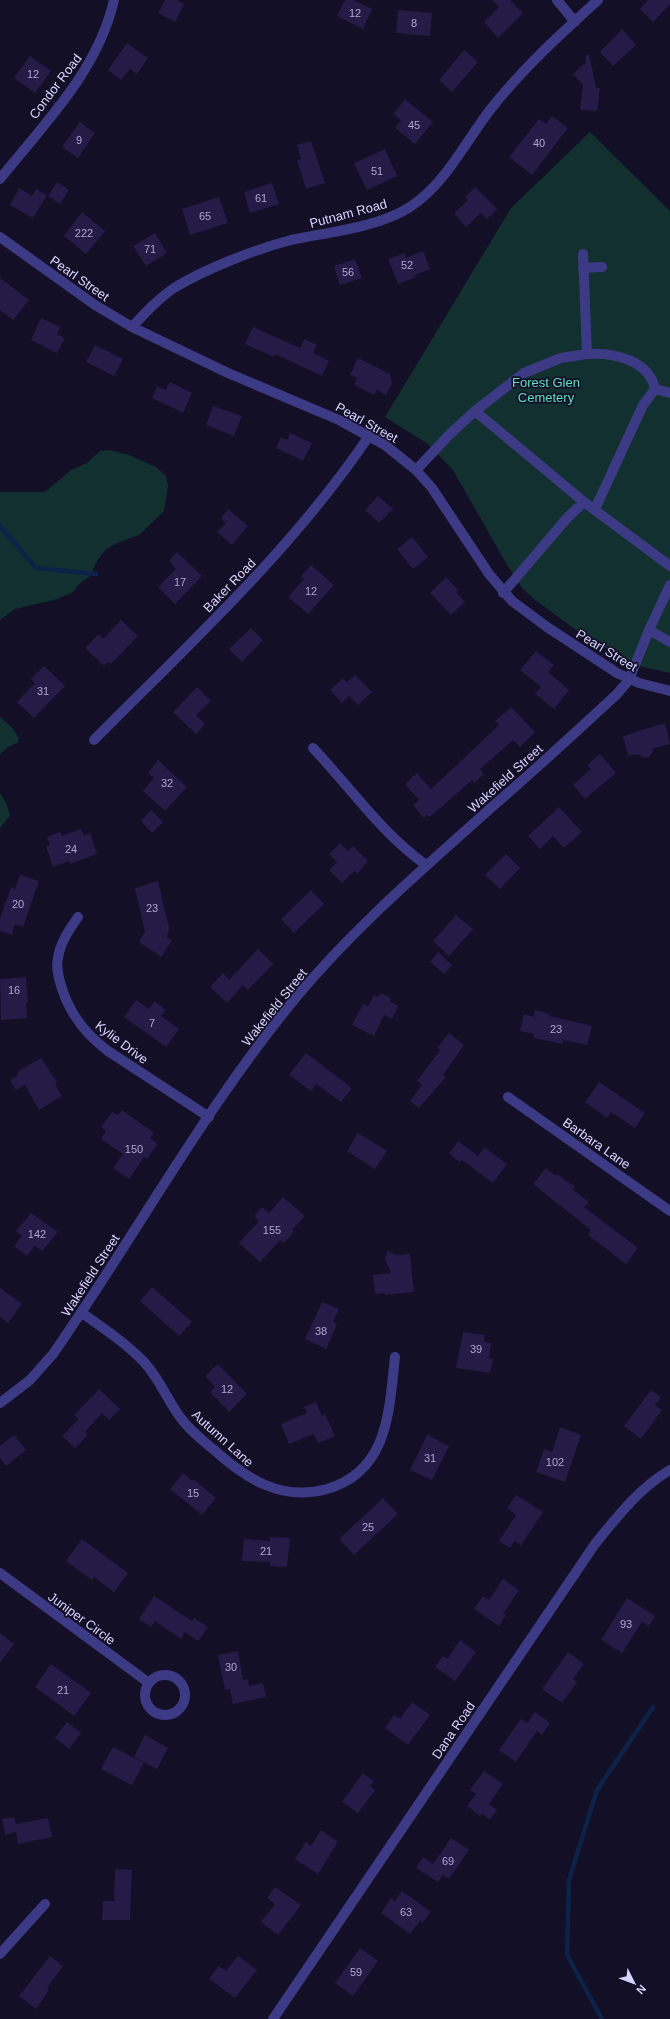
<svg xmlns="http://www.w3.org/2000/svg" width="670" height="2019" font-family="Helvetica,sans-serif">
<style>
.green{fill:#12302f}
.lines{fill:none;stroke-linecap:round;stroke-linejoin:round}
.stream{stroke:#0c2248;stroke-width:4.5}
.building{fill:#241b47}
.minor{stroke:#3d3a85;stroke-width:10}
.labels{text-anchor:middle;stroke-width:3.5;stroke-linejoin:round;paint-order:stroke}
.number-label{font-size:11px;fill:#aca6d1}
.street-label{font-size:13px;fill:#d9d4ff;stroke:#130f26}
.park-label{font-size:13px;fill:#5fe0c0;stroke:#130f26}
</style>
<rect width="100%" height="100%" fill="#130f26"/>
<path class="green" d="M590 132 670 211V673L635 665 621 657 580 633 534 599 522 588 506 563 453 470 428 444 385 417 511 208Z
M109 450 129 455 156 467 166 476 168 486 164 511 139 535 117 543 105 550 97 561 90 576 79 584 73 592 58 599 15 609 0 620V492H45L71 470 87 463 100 451Z
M0 717C9 725 17 730 19 742L8 747 0 754Z
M0 793 6 803 10 815 0 828Z"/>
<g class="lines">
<path class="stream" d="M0 526 36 568 96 574
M602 2019 567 1955 569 1880 597 1790 653 1707"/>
</g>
<path class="building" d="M165 0H177L184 4 175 22 158 13Z
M345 0H353L372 9 363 29 337 16Z
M492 0H510L523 13 498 38 484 22 499 7Z
M648 0H670V4L653 22 640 9Z
M398 10 432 13 430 36 396 33Z
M622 29 636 45 613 66 600 52Z
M127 43 148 58 137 74 130 69 121 80 108 70Z
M464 50 478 62 452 92 439 80Z
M589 54 596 88H600L597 111 580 110 583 85 573 74 584 64 585 65 586 55Z
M30 56 51 71 35 93 14 78Z
M405 99 433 122 415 144 395 128 401 120 393 114Z
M552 116 568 128 532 175 509 157 539 119 546 124Z
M80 122 95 133 78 158 62 147Z
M311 141 325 183 306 189 297 160 301 159 297 145Z
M385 149 397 176 367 190 354 163Z
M57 182 69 190 60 204 48 196Z
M272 183 279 204 250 213 244 192Z
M475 187 497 209 487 219 481 213 466 227 454 213 468 200 465 197Z
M19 188 32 196 36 189 47 195 33 218 10 205Z
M219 197 228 223 190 235 182 209Z
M82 212 105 231 86 254 64 236Z
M155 233 167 253 146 266 133 246Z
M423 251 430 269 415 275 416 277 398 284 388 259 405 253 406 258Z
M355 259 362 278 340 285 334 266Z
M0 278 29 300 13 320 0 310Z
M41 318 60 327 57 334 65 338 57 353 31 340Z
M253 327 300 348 304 339 317 345 313 353 329 361 322 376 275 354 274 357 245 344Z
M95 345 123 359 114 376 86 362Z
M358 358 390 374 392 383 386 395 377 390 374 395 354 385 357 378 350 375Z
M170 382 192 393 183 413 152 398 157 387 166 390Z
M213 406 242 416 234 436 206 425Z
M290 433 312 443 303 461 276 448 281 437 287 440Z
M378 496 393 509 379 523 365 510Z
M228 509 248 526 232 545 217 532 226 523 221 518Z
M412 537 428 557 413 569 397 549Z
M177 552 202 576 175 604 158 587 176 569 169 561Z
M311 565 334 585 308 614 288 597 304 579 301 576Z
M446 577 458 590 456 592 465 602 451 615 430 593Z
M121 620 138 636 111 664 108 662 104 666 85 648 99 634 103 639Z
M251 628 263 640 242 662 229 649Z
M536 651 554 665 548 672 569 690 554 709 535 694 541 687 520 670Z
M44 666 65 686 34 718 17 702 35 683 31 679Z
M355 675 372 692 358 705 349 696 342 703 330 690 343 678 347 682Z
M197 687 211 701 196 715 205 724 196 734 173 712Z
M511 707 535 732 520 747 513 740 480 769 484 774 474 783 472 780 430 817 427 815 424 818 413 805 419 800 405 784 417 773 431 789 499 725 495 721Z
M665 723 670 744 654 748 650 756 644 758 637 754 628 756 623 736Z
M600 754 616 773 585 799 573 785 591 769 587 765Z
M158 760 187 787 165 811 143 791 154 778 148 773Z
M559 807 582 832 564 848 553 836 540 849 528 836Z
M151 810 163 822 152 833 141 821Z
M81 829 84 836 90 833 97 854 70 864 69 861 53 867 46 846 50 845 47 837 60 832 62 836Z
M340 843 348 851 353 846 368 861 357 874 354 871 342 883 329 870 337 862 329 854Z
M506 854 520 868 500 889 485 875Z
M20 875 39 881 23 927 15 924 12 935 0 931V919L11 887 15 889Z
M158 881 169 928 167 937 172 940 161 957 139 942 145 932 135 888Z
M311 890 324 904 294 933 281 919Z
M456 915 473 929 449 956 433 941Z
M258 949 273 964 248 990 243 985 227 1003 210 987 223 973 229 980Z
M438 952 452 965 444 974 430 962Z
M26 977 28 1003H26L27 1018 1 1020 0 979Z
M381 993 391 998 390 1002 398 1006 392 1019 384 1015 374 1036 352 1025 363 1004 368 1006 374 995 378 997Z
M136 1000 149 1009 155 1001 166 1010 161 1016 179 1029 166 1047 124 1017Z
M535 1010 550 1014 549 1016 592 1026 587 1045 564 1040 563 1044 534 1038V1034L520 1031 524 1014 534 1017Z
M449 1033 464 1045 443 1075 446 1077 419 1108 410 1101 422 1085 417 1081 440 1050 437 1048Z
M306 1053 352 1088 341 1102 316 1084 311 1091 289 1075Z
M41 1058 57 1082 55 1084 62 1096 39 1110 25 1085 16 1090 10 1080 18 1075 17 1072Z
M599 1082 645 1113 635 1128 611 1112 607 1118 585 1102Z
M122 1110 154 1133 150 1138 158 1144 147 1159 144 1157 129 1179 113 1168 123 1154 101 1139 106 1131 101 1127 112 1112 118 1115Z
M358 1133 387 1151 375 1169 347 1151Z
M458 1141 478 1156 484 1147 507 1164 493 1183 462 1160 460 1162 449 1154Z
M546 1168 556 1176 557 1174 575 1187 573 1190 589 1202 584 1207 638 1248 626 1264 588 1235 591 1230 533 1184Z
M283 1197 305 1216 292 1230 294 1232 284 1243 280 1240 260 1262 239 1243 259 1221 254 1216 262 1207 269 1213Z
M31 1213 58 1232 42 1251 35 1246 27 1256 14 1246 22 1236 16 1231Z
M388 1251 396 1255 410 1254 414 1292 385 1295V1293L375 1294 373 1275 391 1273 385 1259Z
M152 1287 192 1322 179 1336 140 1301Z
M0 1288 22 1304 8 1323 0 1317Z
M322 1302 339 1309 333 1322 337 1324 326 1349 305 1339Z
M463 1332 485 1335 484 1342 491 1343 489 1359H493L490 1373 456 1368Z
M218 1364 247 1394 229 1412 210 1392 215 1387 205 1376Z
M99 1389 120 1409 109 1420 102 1413 85 1432 88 1435 75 1448 62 1436 79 1419 74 1415Z
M651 1390 661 1397 655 1405 662 1410 641 1439 624 1426Z
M316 1402 322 1416 325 1414 335 1436 318 1443 314 1434 289 1444 281 1424 307 1413 304 1407Z
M560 1427 581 1435 565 1482 536 1472 544 1449 552 1452Z
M14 1435 26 1450 6 1466 0 1458V1446Z
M427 1435 449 1446 432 1480 410 1470Z
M183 1473 192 1481 193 1479 216 1498 202 1515 170 1489Z
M516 1495 543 1512 521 1545 515 1541 510 1548 499 1541 516 1515 507 1508Z
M383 1498 398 1514 354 1555 339 1539Z
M270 1537 290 1538 287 1567 270 1566V1562L242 1561 244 1539 270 1541Z
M82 1539 128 1573 114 1592 94 1577 92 1580 66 1561Z
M503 1579 519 1590 503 1614 506 1615 499 1626 474 1609 483 1596 489 1600Z
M154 1596 192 1621 194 1618 208 1627 198 1641 185 1632 181 1639 155 1621 151 1627 139 1619Z
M627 1598 655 1616 649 1626 642 1622 622 1653 601 1640Z
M0 1633 14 1644 0 1663Z
M460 1640 476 1652 455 1681 435 1667 443 1656 447 1659Z
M238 1651 243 1680 248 1679 249 1686 263 1683 266 1697 233 1704 230 1689 225 1690 218 1655Z
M568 1652 584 1664 573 1679 577 1682 562 1703 542 1689Z
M51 1664 91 1693 74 1716 35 1687Z
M412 1702 430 1715 408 1745 385 1728 394 1715 400 1719Z
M535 1712 550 1723 542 1735 537 1731 516 1762 499 1750 521 1719 527 1723Z
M67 1722 81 1733 69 1749 55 1738Z
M145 1735 168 1748 157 1769 134 1757Z
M113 1747 144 1763 132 1785 101 1769Z
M484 1771 503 1784 489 1804 497 1810 490 1820 482 1814 480 1816 467 1806 476 1794 470 1790Z
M363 1773 374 1781 370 1786 375 1790 358 1813 342 1802Z
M14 1817 16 1824 48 1818 52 1837 18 1844 16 1832 5 1835 2 1819Z
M321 1830 338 1842 318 1874 295 1859 306 1842 311 1846Z
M451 1838 469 1850 449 1879 443 1875 438 1882 416 1868 423 1857 433 1864Z
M115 1869 132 1870 130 1920H102L103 1901H114Z
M275 1887 301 1905 278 1935 261 1922 275 1904 267 1898Z
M402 1891 431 1912 422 1923 420 1921 410 1934 381 1913 391 1898 395 1901Z
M360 1948 378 1961 353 1996 335 1983Z
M50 1956 63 1966 47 1988 49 1990 36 2009 19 1996Z
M238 1956 257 1970 235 1998 209 1979 219 1966 226 1971Z"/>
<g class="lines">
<path class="minor" d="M557 0 575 22
M0 179C44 124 98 71 114 0
M0 237 95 305 132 327 228 373 339 420 385 445 416 470 432 488 489 574 512 601 547 627 617 673 639 683 670 691
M583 254 587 354C613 352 649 360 655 389L643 405 595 509
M583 268 602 267
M132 327C145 313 158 299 174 288 205 269 256 249 291 240 329 232 377 228 410 207 447 183 467 138 494 105 525 66 562 33 598 0
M655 389 670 393
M416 470 450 434 475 411
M584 502 475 411 524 373 561 358 587 354
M503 593 568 517 584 502 670 566
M649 630 670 585
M94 740C190 643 292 550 369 436
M313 748C351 788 381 833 426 865
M78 917C69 930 60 943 58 958 56 966 58 974 60 982 68 1012 84 1033 108 1051L209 1117
M508 1097 670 1211
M82 1313C103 1328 126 1343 144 1362 159 1378 167 1399 180 1417 189 1430 201 1439 213 1449 245 1478 281 1502 327 1489 389 1471 389 1410 395 1357
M0 1403 30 1380 53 1354C136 1235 205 1107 298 995 357 925 425 867 493 806 535 770 576 732 617 694L629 680 649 630 670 642
M0 1573 149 1683
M145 1695a20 20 0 1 1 40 0a20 20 0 1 1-40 0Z
M0 1954 45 1904
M273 2019 595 1544C617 1517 639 1488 670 1470"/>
</g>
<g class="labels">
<g class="number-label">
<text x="355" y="17">12</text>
<text x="414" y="27">8</text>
<text x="33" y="78">12</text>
<text x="414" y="129">45</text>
<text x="79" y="144">9</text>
<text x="539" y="147">40</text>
<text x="377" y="175">51</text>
<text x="261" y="202">61</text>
<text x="205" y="220">65</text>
<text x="84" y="237">222</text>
<text x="150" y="253">71</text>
<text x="407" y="269">52</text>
<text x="348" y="276">56</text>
<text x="180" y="586">17</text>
<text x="311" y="595">12</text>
<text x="43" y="695">31</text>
<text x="167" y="787">32</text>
<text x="71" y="853">24</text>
<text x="18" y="908">20</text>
<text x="152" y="912">23</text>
<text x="14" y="994">16</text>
<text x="152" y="1027">7</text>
<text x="556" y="1033">23</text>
<text x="134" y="1153">150</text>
<text x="272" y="1234">155</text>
<text x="37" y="1238">142</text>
<text x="321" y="1335">38</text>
<text x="476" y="1353">39</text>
<text x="227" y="1393">12</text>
<text x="430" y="1462">31</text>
<text x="555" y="1466">102</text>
<text x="193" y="1497">15</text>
<text x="368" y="1531">25</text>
<text x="266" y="1555">21</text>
<text x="626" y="1628">93</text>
<text x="231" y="1671">30</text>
<text x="63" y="1694">21</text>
<text x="448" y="1865">69</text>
<text x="406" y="1916">63</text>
<text x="356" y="1976">59</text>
</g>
<g class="street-label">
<text transform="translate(55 86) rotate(-53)" y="5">Condor Road</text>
<text transform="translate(348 213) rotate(-15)" y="5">Putnam Road</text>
<text transform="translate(80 278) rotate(35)" y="5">Pearl Street</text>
<text transform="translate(367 422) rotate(29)" y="5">Pearl Street</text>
<text transform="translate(229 585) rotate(-46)" y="5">Baker Road</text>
<text transform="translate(607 650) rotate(31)" y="5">Pearl Street</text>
<text transform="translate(505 778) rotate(-42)" y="5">Wakefield Street</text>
<text transform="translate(274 1007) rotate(-51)" y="5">Wakefield Street</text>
<text transform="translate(122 1042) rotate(37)" y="5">Kylie Drive</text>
<text transform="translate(597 1143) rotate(35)" y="5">Barbara Lane</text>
<text transform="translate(90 1275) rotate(-57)" y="5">Wakefield Street</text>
<text transform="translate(223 1438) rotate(42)" y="5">Autumn Lane</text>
<text transform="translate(82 1618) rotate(36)" y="5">Juniper Circle</text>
<text transform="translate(453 1730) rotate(-56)" y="5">Dana Road</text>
</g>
<g class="park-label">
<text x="546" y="387">Forest Glen<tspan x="546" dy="15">Cemetery</tspan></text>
</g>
</g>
<g transform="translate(634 1983) rotate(132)" stroke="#130f26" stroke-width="3" paint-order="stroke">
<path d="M0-3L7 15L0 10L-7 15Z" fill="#d9d4ff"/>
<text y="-6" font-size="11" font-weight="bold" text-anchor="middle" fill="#d9d4ff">N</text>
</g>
</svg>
